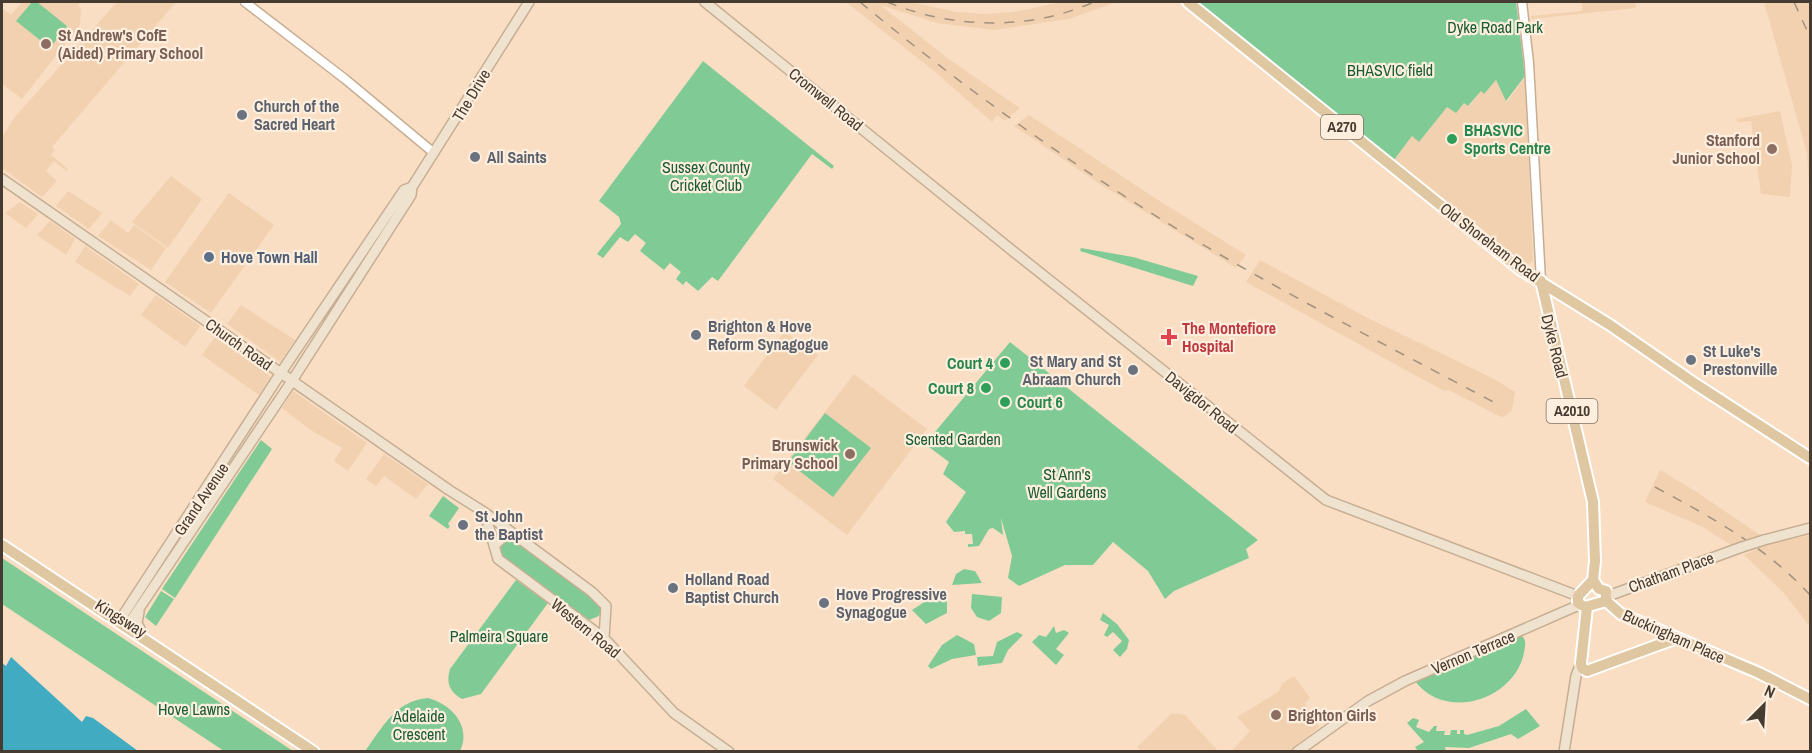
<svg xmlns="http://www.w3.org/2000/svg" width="1812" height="753" font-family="'Archivo Narrow',sans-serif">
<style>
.built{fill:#f1d1b0}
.green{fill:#80cb95}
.water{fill:#40abc1}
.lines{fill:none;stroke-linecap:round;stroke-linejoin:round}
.tertiary-casing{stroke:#c7ae93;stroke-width:11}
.secondary-casing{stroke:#c7ae93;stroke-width:12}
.primary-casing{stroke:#fff;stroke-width:14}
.tertiary{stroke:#fff;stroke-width:8}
.secondary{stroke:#efe3d0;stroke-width:9}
.primary{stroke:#dfc7a1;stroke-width:10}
.rail{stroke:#a3907d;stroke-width:1.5;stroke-dasharray:10 10;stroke-linecap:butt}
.secondary-bridge-casing{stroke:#c7ae93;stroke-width:12;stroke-linecap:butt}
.secondary-bridge{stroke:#efe3d0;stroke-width:9}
.education-dot{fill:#8d6e63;stroke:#feeedd;stroke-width:2}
.worship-dot{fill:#6b7280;stroke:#feeedd;stroke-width:2}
.leisure-dot{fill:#2e9e5b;stroke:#feeedd;stroke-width:2}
.service-dot{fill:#5c6f8a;stroke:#feeedd;stroke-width:2}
.health-dot{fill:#e0444e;stroke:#feeedd;stroke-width:2}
.labels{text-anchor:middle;stroke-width:4.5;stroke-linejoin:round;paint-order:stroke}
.shield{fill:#feeedd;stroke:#7c7164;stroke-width:1.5}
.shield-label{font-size:15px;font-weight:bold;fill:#453b30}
.park-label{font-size:16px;fill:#195b32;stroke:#feeedd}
.education-label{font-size:16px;font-weight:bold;fill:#785e54;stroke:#feeedd;text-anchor:start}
.street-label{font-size:16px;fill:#453b30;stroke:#feeedd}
.worship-label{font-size:16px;font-weight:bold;fill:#5b616d;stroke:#feeedd;text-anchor:start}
.leisure-label{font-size:16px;font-weight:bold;fill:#27864d;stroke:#feeedd;text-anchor:start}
.service-label{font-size:16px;font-weight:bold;fill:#4e5e75;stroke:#feeedd;text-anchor:start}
.health-label{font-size:16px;font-weight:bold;fill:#be3a42;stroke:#feeedd;text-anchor:start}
</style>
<rect width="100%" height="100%" fill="#f9dec3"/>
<path class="built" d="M22 2H81L78 5 81 8 80 25 22 99 2 84V8L11 15Z
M117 2H176L52 147 55 150 51 155 68 169 66 171 54 161 46 171 57 181 42 197 2 168V137L14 118Z
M846 2H911L956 12 985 14 1014 12 1063 2H1116L1069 19 994 30 937 23 880 5 950 60 1020 108 1005 121 997 115 992 122 933 70Z
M1582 2H1635L1636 8 1531 19V16L1582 11Z
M1764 2H1810V200L1807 153Z
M1525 77 1533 261 1525 266 1394 160 1412 136 1419 141 1447 106 1465 103 1469 106 1481 91 1484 94 1496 80 1507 102Z
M1780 111 1792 165 1790 197 1761 194 1751 121 1737 122V119Z
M1029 115 1158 200 1246 255 1236 268 1100 184 1014 126Z
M171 176 202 199 168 248 132 222Z
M68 191 102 213 89 229 56 206Z
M229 193 274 225 211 313 165 282Z
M20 202 38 214 26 228 5 213Z
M111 220 128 233 134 225 166 248 151 270 98 236Z
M50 221 75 239 66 255 37 235Z
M85 246 139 284 130 296 75 262Z
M1260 260 1364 316 1494 379 1515 392 1512 410 1504 417 1499 416 1449 390 1444 391 1246 282Z
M156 295 200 326 185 347 141 315Z
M241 305 295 340 280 362 227 324Z
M784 332 818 355 776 410 744 386Z
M215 337 271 377 259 395 202 355Z
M854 374 927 429 847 535 773 479Z
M293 391 367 443 348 471 334 461 342 448 309 429 282 408Z
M384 454 428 484 416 499 384 476 376 486 366 479Z
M1660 470 1695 491 1760 535 1731 545 1703 527 1645 502Z
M1810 535V627L1784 593 1744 555 1768 544Z
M1294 676 1310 698 1305 703 1319 727 1290 751 1231 752 1250 731 1237 717 1278 692 1283 683Z
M1172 713 1185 715 1218 751H1142L1137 747Z"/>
<path class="green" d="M32 2H37L67 26 50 48 16 21Z
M1197 2H1516L1525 76 1506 101 1496 80 1484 94 1481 91 1468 106 1464 103 1456 113 1447 107 1419 142 1412 136 1394 160Z
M703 61 834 166 832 169 812 154 718 281 712 277 698 291 686 281 683 285 676 279 681 272 670 263 664 270 640 251 646 243 635 234 628 242 620 237 603 258 597 254 621 224 619 217 599 201Z
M1081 248 1133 257 1198 276 1193 286 1080 251Z
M1010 342 1258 540 1246 549 1249 558 1174 591 1165 599 1148 571 1113 542 1093 565H1065L1019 586 1008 578 1012 556 1001 518 1003 535 993 528 989 529 979 546 968 547V544H973L972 534H965V531L954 532 946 522 966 492 943 474 949 462 925 444Z
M825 413 871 448 833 497 788 462Z
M261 440 272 449 175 598 162 589Z
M443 496 459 508 448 524 450 526 448 529 429 516Z
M506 539 522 545 600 604 602 608 599 616 589 620 499 555 498 549Z
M2 558 293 751H224L2 604Z
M964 569 975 571 982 583 952 585 956 574Z
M516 580 548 603 481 694 462 699C449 691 446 683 450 669Z
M161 591 174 599 156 626 145 617Z
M972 594 1002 597 1001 613 989 621 977 617 971 608Z
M947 596V613L926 624 912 610 929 599Z
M1103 613 1117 624 1129 640 1127 649 1120 657 1113 650 1122 641 1113 632 1107 637 1104 635 1109 625 1100 620Z
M1054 626 1056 633 1064 630 1069 633 1056 649 1064 655 1056 665 1032 642 1039 635 1046 637Z
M1017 632 1023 635 1008 650 1002 663 978 666 977 657 993 656 997 642Z
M957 635 974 644 976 655 952 659 931 669 928 666 942 645Z
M1522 636C1527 641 1525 646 1524 653 1514 700 1446 722 1415 681L1507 640Z
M428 698C451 704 472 726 460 751H365C382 728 396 700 428 698Z
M1526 709 1540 726 1518 739 1511 734 1469 748 1445 747 1446 751H1418L1415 747 1424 742 1407 723 1413 718 1419 720 1416 727 1429 732 1434 726H1437L1436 731H1445L1444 735H1450L1451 730H1457V734H1460V730H1464V734L1467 735 1499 726Z"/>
<path class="water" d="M11 657 82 722 86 716 93 718 138 751H2V663L6 666Z"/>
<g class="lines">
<g class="tertiary-casing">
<path id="tertiary" d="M245 2 345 79 434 153
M1522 2 1529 63 1541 281"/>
</g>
<g class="secondary-casing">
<path id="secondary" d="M705 2 1014 252 1326 500 1578 596
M2 179 449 490 484 512 592 592 606 606 604 638
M480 514 487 521 498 559 604 638 674 713 729 752
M1764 540 1810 528
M494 546 505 535 517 536
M1608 596 1742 547
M139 612 137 623 140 629
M118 623 286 365 404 190 412 187
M126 628 288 387 411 195 412 187 529 2
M1297 752 1368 701 1405 681 1579 605
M1564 752 1576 676 1581 663"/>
</g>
<g class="primary-casing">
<path id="primary" d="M1188 2 1521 270 1610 325 1697 385 1810 458
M1541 281 1593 502 1595 561 1593 580 1578 596V603L1585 607 1606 601
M2 545 314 752
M1593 580 1599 589 1606 591V601
M1606 601 1621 614 1759 673 1810 699
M1587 607 1581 663 1582 668 1587 671 1677 638"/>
</g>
<use href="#tertiary" class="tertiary"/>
<use href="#secondary" class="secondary"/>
<use href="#primary" class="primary"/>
<path class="rail" d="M860 2C983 104 1122 201 1263 279 1340 322 1420 363 1499 405
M887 2C954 29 1028 31 1094 2
M1794 2 1810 37
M1655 487C1713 518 1766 547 1810 595"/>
<g class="secondary-bridge-casing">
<path id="secondary-bridge" d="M1742 547 1764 540"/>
</g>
<use href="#secondary-bridge" class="secondary-bridge"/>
</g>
<g class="education-dot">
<circle cx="46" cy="44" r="6"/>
<circle cx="1772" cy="149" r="6"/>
<circle cx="850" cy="454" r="6"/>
<circle cx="1276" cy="715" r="6"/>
</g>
<g class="worship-dot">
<circle cx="242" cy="115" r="6"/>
<circle cx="475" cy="157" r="6"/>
<circle cx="696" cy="335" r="6"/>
<circle cx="1691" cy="360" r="6"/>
<circle cx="1133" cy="370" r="6"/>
<circle cx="463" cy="525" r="6"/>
<circle cx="673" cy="588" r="6"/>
<circle cx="824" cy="603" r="6"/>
</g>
<g class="leisure-dot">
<circle cx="1452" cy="139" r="6"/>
<circle cx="1005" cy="363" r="6"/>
<circle cx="986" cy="388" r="6"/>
<circle cx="1005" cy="402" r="6"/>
</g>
<circle class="service-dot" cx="209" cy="257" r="6"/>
<path class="health-dot" d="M1166 328h6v6h6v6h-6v6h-6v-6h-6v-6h6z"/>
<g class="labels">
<g class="shield">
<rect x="1321" y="115" width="42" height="24" rx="4.5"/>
<rect x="1546.5" y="399" width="51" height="24" rx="4.5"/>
</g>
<g class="shield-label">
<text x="1342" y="132">A270</text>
<text x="1572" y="416">A2010</text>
</g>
<g class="park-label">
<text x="1495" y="33">Dyke Road Park</text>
<text x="1390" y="76">BHASVIC field</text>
<text x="706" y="173">Sussex County<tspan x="706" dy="18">Cricket Club</tspan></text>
<text x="953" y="445">Scented Garden</text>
<text x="1067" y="480">St Ann's<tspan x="1067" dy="18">Well Gardens</tspan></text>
<text x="499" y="642">Palmeira Square</text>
<text x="194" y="715">Hove Lawns</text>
<text x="419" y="722">Adelaide<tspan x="419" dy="18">Crescent</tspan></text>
</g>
<g class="education-label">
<text x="58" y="41">St Andrew's CofE<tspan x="58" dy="18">(Aided) Primary School</tspan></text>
<text x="1760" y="146" text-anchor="end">Stanford<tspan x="1760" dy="18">Junior School</tspan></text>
<text x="838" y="451" text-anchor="end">Brunswick<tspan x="838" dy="18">Primary School</tspan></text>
<text x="1288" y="721">Brighton Girls</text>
</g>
<g class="street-label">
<text transform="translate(471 95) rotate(-59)" y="6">The Drive</text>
<text transform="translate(826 99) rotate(39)" y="6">Cromwell Road</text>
<text transform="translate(1490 242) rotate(37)" y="6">Old Shoreham Road</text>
<text transform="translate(239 344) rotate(35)" y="6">Church Road</text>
<text transform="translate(1555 346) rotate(76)" y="6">Dyke Road</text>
<text transform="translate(1202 402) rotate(39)" y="6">Davigdor Road</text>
<text transform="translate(201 499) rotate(-56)" y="6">Grand Avenue</text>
<text transform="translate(1671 572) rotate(-20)" y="6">Chatham Place</text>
<text transform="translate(121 618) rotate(32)" y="6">Kingsway</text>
<text transform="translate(586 628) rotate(39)" y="6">Western Road</text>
<text transform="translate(1674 636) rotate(24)" y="6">Buckingham Place</text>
<text transform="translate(1473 652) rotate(-23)" y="6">Vernon Terrace</text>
</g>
<g class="worship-label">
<text x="254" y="112">Church of the<tspan x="254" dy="18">Sacred Heart</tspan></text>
<text x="487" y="163">All Saints</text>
<text x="708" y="332">Brighton &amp; Hove<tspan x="708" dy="18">Reform Synagogue</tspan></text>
<text x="1703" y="357">St Luke's<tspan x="1703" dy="18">Prestonville</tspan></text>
<text x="1121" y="367" text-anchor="end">St Mary and St<tspan x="1121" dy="18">Abraam Church</tspan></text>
<text x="475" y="522">St John<tspan x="475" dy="18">the Baptist</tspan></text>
<text x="685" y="585">Holland Road<tspan x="685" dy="18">Baptist Church</tspan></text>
<text x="836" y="600">Hove Progressive<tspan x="836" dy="18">Synagogue</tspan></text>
</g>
<g class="leisure-label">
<text x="1464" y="136">BHASVIC<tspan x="1464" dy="18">Sports Centre</tspan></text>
<text x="993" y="369" text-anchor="end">Court 4</text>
<text x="974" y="394" text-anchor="end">Court 8</text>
<text x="1017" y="408">Court 6</text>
</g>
<g class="service-label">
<text x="221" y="263">Hove Town Hall</text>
</g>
<g class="health-label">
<text x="1182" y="334">The Montefiore<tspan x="1182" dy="18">Hospital</tspan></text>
</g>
</g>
<rect width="1812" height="753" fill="none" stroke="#453b30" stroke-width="6"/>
<g transform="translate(1764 705) rotate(24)" stroke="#feeedd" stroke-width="4.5" paint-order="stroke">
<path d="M0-4.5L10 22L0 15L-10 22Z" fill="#453b30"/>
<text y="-9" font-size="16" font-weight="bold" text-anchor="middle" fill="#453b30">N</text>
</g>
</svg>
